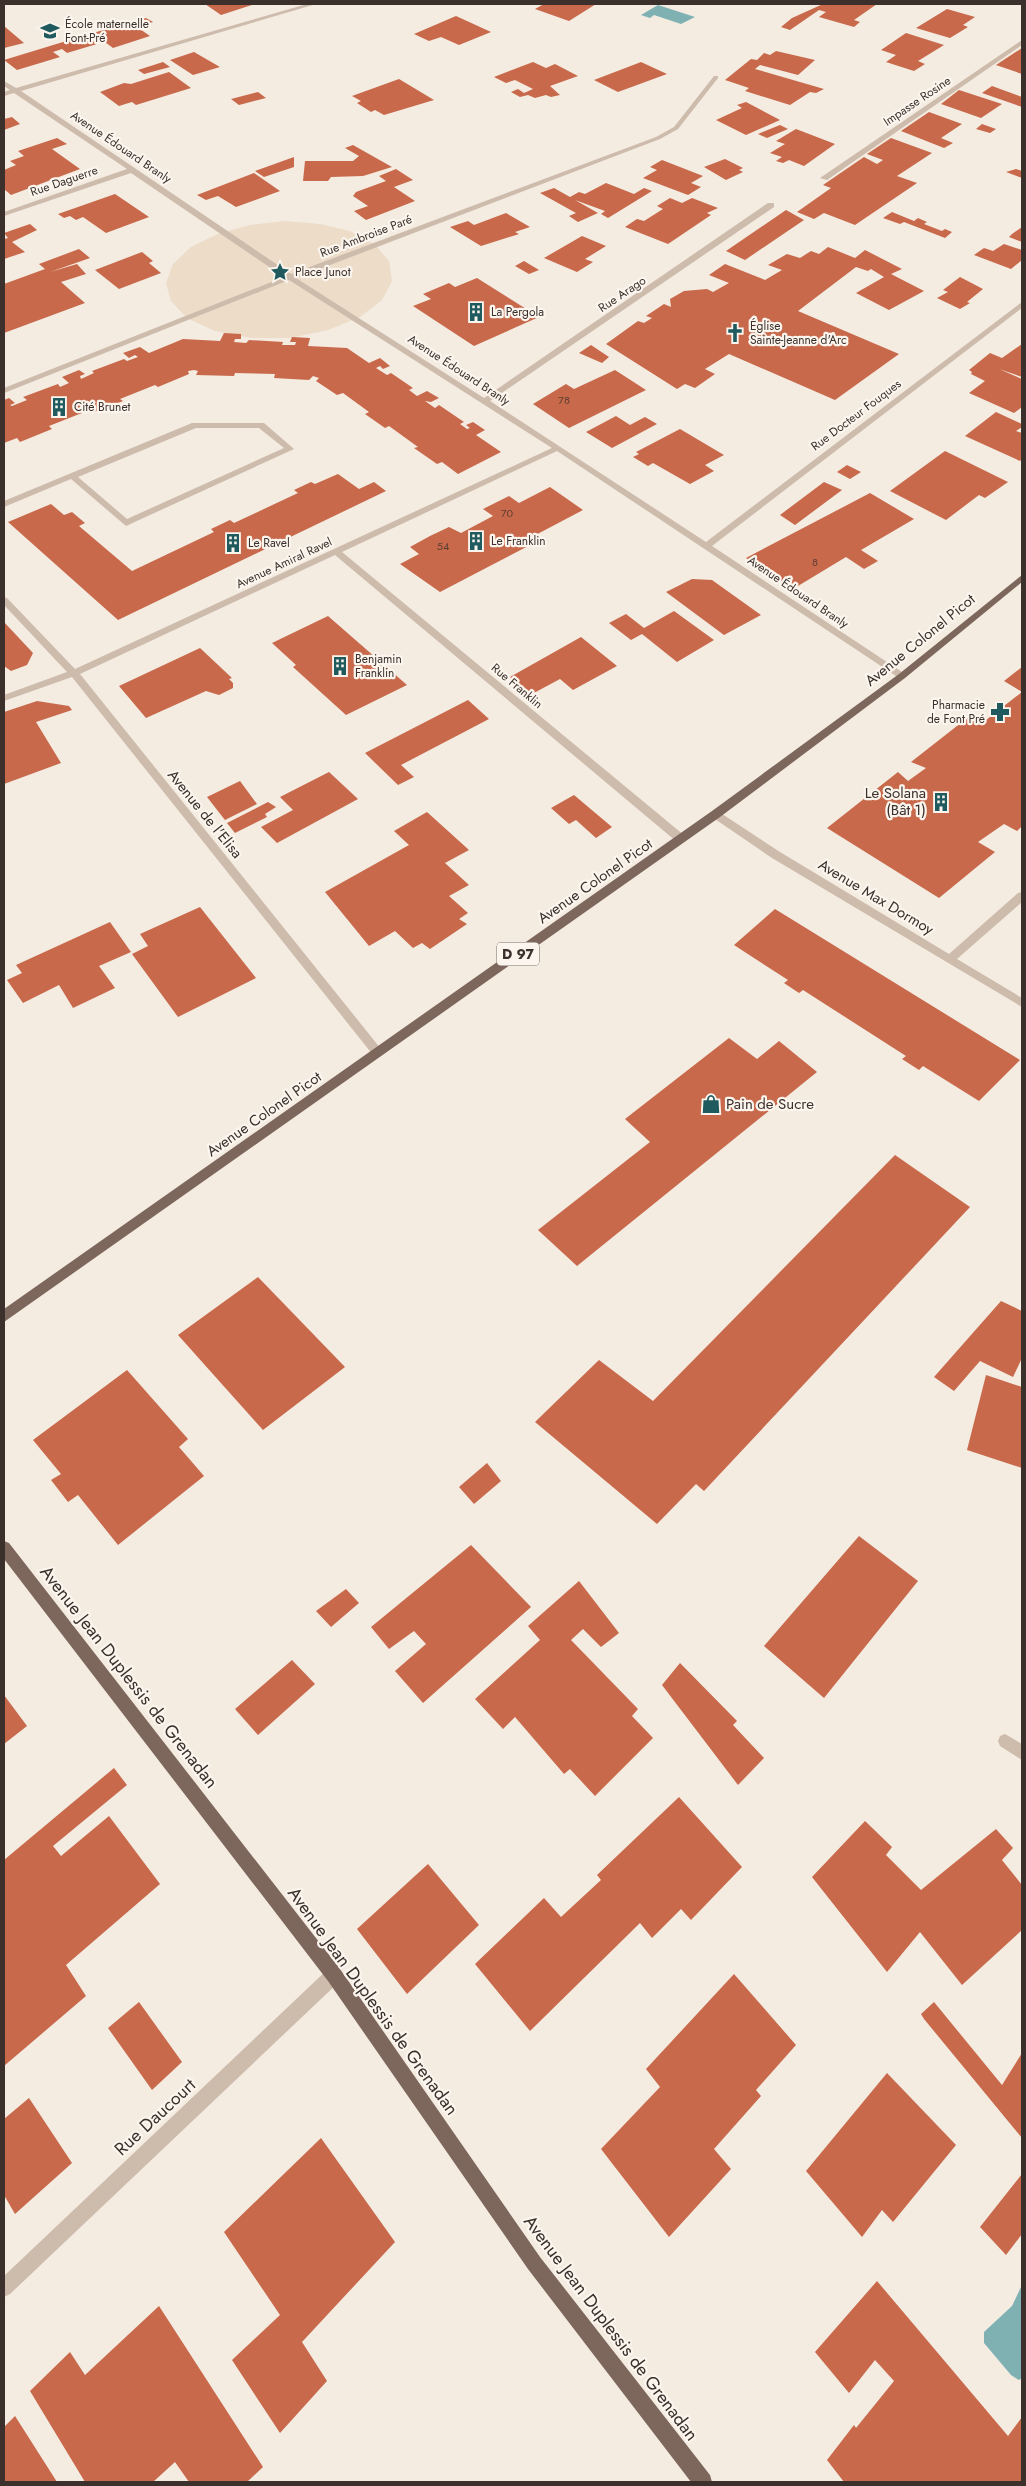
<svg xmlns="http://www.w3.org/2000/svg" width="1026" height="2486" font-family="Jost,sans-serif">
<style>
.plaza{fill:#ecdcc8}
.water{fill:#7fb0b2}
.building{fill:#c8694b}
.lines{fill:none;stroke-linecap:round;stroke-linejoin:round}
.minor{fill:#cdbbac;fill-rule:evenodd}
.major{fill:#7d675c;fill-rule:evenodd}
.labels{text-anchor:middle;stroke-width:4.5;stroke-linejoin:round;paint-order:stroke}
.far-number-label{font-size:11px;fill:#5e3e33}
.far-poi-label{font-size:12px;fill:#3b302b;stroke:#fbf5ee;text-anchor:start}
.far-street-label{font-size:12px;fill:#3b302b;stroke:#fbf5ee}
.shield{fill:#fbf5ee;stroke:#756b66;stroke-width:1}
.shield-label{font-size:14px;font-weight:bold;fill:#3b302b}
.street-label{font-size:15px;fill:#3b302b;stroke:#fbf5ee}
.poi-label{font-size:15px;fill:#3b302b;stroke:#fbf5ee;text-anchor:end}
.near-street-label{font-size:18px;fill:#3b302b;stroke:#fbf5ee}
</style>
<rect width="100%" height="100%" fill="#f4ebe1"/>
<path class="plaza" d="M285 221 320 224 350 231 374 244 389 261 392 281 382 300 360 317 328 330 290 338H251L215 331 187 318 171 301 166 283 173 264 191 247 218 234 250 225Z"/>
<path class="water" d="M658 5 695 17 681 24 654 15 650 18 641 15Z
M1022 2285V2378L1019 2380 1011 2375 984 2343V2332L1012 2306Z"/>
<path class="building" d="M205 4H255L221 15Z
M544 4H596L569 21 535 9Z
M823 4H877L854 20 860 22 854 27 819 17 826 12 819 10 790 30 781 27 792 18Z
M947 9 975 17 963 25 968 27 950 38 916 28Z
M456 16 491 32 459 45 441 37 429 41 414 34Z
M146 18 153 22 137 27 150 36 113 48 93 33Z
M4 26 24 43 4 48Z
M906 33 944 45 918 61 925 64 914 71 886 62 896 55 881 50Z
M86 35 97 44 67 53 62 49 53 52 60 57 17 70 4 60Z
M1022 48V74L996 65 1002 61Z
M776 51 815 60 798 75 760 65 755 69 824 89 816 93 810 92 790 105 745 91 749 88 725 80 751 59 757 60 764 53 770 55Z
M194 52 220 67 193 75 170 60Z
M163 62 170 67 144 74 138 70Z
M533 62 546 68 555 64 578 76 550 86 560 95 551 97 546 95 535 98 528 95 520 97 511 92 518 89 524 93 533 89 515 80 506 83 494 77Z
M641 62 667 74 618 92 594 80Z
M169 72 191 88 136 105 132 102 119 106 100 92 124 83 131 84Z
M399 79 434 100 384 115 375 110 371 112 357 103 361 101 352 96Z
M992 86 1022 97V107L982 93Z
M959 90 1002 104 981 118 941 104Z
M258 92 266 98 239 105 231 99Z
M746 102 780 120 746 135 716 120 742 108 737 105Z
M929 112 962 124 941 138 953 143 944 148 901 131Z
M12 117 20 124 4 130V119Z
M982 124 996 129 990 133 976 129Z
M780 125 788 129 767 138 758 134Z
M796 129 835 144 804 166 789 160 783 163 776 161 782 157 770 153 785 144 776 141Z
M57 138 67 144 52 149 80 169 11 195 4 189V170L16 165 10 161 24 156 18 151Z
M891 138 932 153 897 176 917 183 855 225 824 213 814 219 797 212 831 188 823 185 864 157 877 164 883 160 867 154Z
M353 145 392 167 363 176 331 177 328 181H303L305 161H353L359 156 345 148Z
M294 157V167L264 177 255 171Z
M725 159 743 168 739 170 743 172 726 180 704 167Z
M662 160 703 176 691 183 701 187 688 195 643 178 657 170 650 167Z
M396 169 413 180 394 187 415 201 366 220 354 211 368 206 353 196 356 192 386 181 379 176Z
M1016 169 1022 171V178L1006 172Z
M254 173 280 191 236 207 218 196 206 200 197 195Z
M606 183 634 194 644 188 652 191 608 218 601 214 605 211 575 200 598 213 578 222 569 216 576 213 540 193 554 188 570 197 579 192 585 194Z
M115 194 149 217 106 233 83 217 76 220 70 216 64 218 58 214Z
M670 198 682 203 692 198 718 208 707 213 711 215 668 244 625 227 637 219 644 221 663 209 657 206Z
M786 210 804 220 745 260 726 251Z
M892 212 914 221 918 218 927 222 924 224 942 231 945 229 952 232 945 238 904 222 900 224 883 218Z
M506 213 530 227 515 232 519 234 481 246 450 227 468 221 474 225Z
M30 224 37 230 12 242 25 252 4 259V239L8 238 4 233Z
M1022 227V242L1009 237 1012 234Z
M582 236 606 246 585 259 593 262 577 272 544 258Z
M1004 244 1022 250V260L1011 269 974 255 984 248 993 251Z
M828 247 855 258 865 250 902 269 891 274 924 291 889 310 856 293 884 277 871 269 868 271 856 267 798 311 899 354 835 400 729 354 705 369 715 374 695 388 685 384 677 389 606 344 638 321 644 323 652 318 646 316 664 304 671 307 670 299 684 291 707 289 713 292 729 283 709 275 725 264 765 280 782 270 768 265 787 254 800 258 811 251 819 254Z
M79 249 90 258 50 272 77 264 86 274 61 282 85 303 4 333V284L45 269 39 264Z
M142 252 153 261 149 263 161 273 119 289 95 270Z
M524 261 539 270 529 274 515 266Z
M960 277 983 289 967 302 970 303 960 309 937 298 948 292 943 290Z
M477 278 539 317 474 346 413 306 431 299 423 294 449 283 455 287Z
M224 333 241 334V339H235L234 342 246 343 249 340 283 342 282 345H295L296 342H290L292 337 310 338 308 346 347 348 369 363 380 358 390 366 383 369 380 366 376 368 387 375 391 373 413 388 409 390 417 396 427 391 439 398 431 402 425 401 435 408 439 405 464 422 460 424 467 429 470 428 466 425 473 422 485 430 476 435 501 452 458 474 442 462 437 464 414 448 418 447 389 426 385 428 365 414 369 412 343 393 337 395 316 381 319 378 313 376 309 380 274 378 275 374 235 373 234 376 196 375 198 371 194 370 188 371 189 374 158 387 155 385 120 399 123 401 106 408 90 413 87 411 49 426 52 429 20 442 17 438 4 443V400L9 398 15 403 10 405 12 406 27 400 23 397 58 384 60 387 69 383 62 377 79 370 85 374 80 376 81 379 94 373 92 371 124 359 127 361 138 357 135 355 129 358 123 353 140 347 149 353 183 339 220 341Z
M1022 344V377L999 369 1022 379V407L1014 413 969 393 985 381 971 374 972 372 969 370 990 353 1002 358Z
M591 345 609 357 602 363 579 353Z
M615 370 646 390 569 428 533 404 566 384 574 389Z
M996 412 1022 424V427L1016 431 1022 433V459L1020 461 965 436Z
M616 416 630 425 645 417 657 424 612 448 586 432Z
M680 429 724 455 705 465 714 471 690 484 653 463 648 466 633 457 639 454 636 452Z
M945 451 1008 482 985 498 979 495 946 520 890 491Z
M847 465 861 472 850 479 837 472Z
M338 474 359 489 374 482 386 491 118 620 8 522 51 504 64 515 72 512 85 523 79 526 132 571 214 532 211 529 230 520 234 523 298 493 294 490 311 482 315 484Z
M824 482 842 490 795 525 780 515Z
M550 487 583 510 528 539 534 543 440 592 400 564 419 554 410 547 430 536 449 527 461 533 493 516 483 509 509 496 519 503Z
M870 493 914 519 861 550 878 561 864 569 846 557 793 589 746 558Z
M692 579 712 580 761 615 724 635 666 592Z
M674 611 714 640 677 662 642 634 631 640 609 623 626 614 644 628Z
M328 616 407 685 346 715 293 667 296 665 272 643Z
M4 622 33 653 27 665 11 671 4 666Z
M581 637 617 666 573 690 560 679 532 694 510 677Z
M200 648 232 678 229 679 233 683V688L219 695 206 691 146 718 119 686Z
M1022 667V826L1017 831 1004 824 978 842 995 852 939 898 827 828 898 772 908 781 926 768 911 762 971 715 981 724 1022 692 1004 681Z
M468 700 489 719 401 765 414 777 398 785 365 753Z
M37 701 69 706 72 710 36 722 61 763 4 784V712Z
M329 772 358 799 277 843 261 827 293 810 280 797Z
M240 781 257 804 225 820 207 797Z
M574 795 612 827 596 838 576 820 569 824 551 808Z
M268 802 276 807 265 814 267 817 235 833 227 823Z
M427 812 469 850 445 863 469 885 449 896 468 913 459 919 467 924 430 949 422 943 413 948 395 931 369 946 325 892 409 845 394 831Z
M200 907 256 978 178 1017 132 954 148 946 140 934Z
M775 909 1020 1060 979 1101 923 1066 919 1070 902 1059 906 1056 803 990 799 993 784 983 788 980 734 945Z
M110 922 131 952 99 966 115 988 73 1008 59 985 23 1003 7 980 22 973 16 965Z
M729 1038 757 1059 779 1041 817 1072 577 1266 538 1230 650 1142 625 1119Z
M895 1155 970 1207 704 1491 696 1484 657 1524 535 1422 599 1360 653 1401Z
M258 1277 345 1367 263 1430 178 1335Z
M1001 1301 1022 1311V1358L1013 1377 980 1361 954 1391 934 1377Z
M127 1370 188 1439 179 1447 204 1476 118 1545 78 1495 68 1502 51 1480 61 1474 33 1440Z
M986 1375 1022 1387V1468L967 1450Z
M487 1463 501 1481 474 1504 459 1487Z
M859 1536 918 1581 824 1698 764 1646Z
M471 1545 531 1607 423 1703 395 1671 426 1644 414 1631 389 1649 371 1627Z
M579 1581 619 1633 601 1647 583 1629 571 1640 638 1709 632 1716 653 1738 595 1796 570 1769 564 1774 515 1717 503 1729 475 1699 540 1640 528 1626Z
M346 1589 359 1603 331 1627 316 1611Z
M292 1660 315 1684 258 1735 235 1709Z
M680 1663 737 1721 733 1725 764 1758 738 1785 662 1685Z
M4 1695 27 1726 4 1744Z
M114 1768 127 1785 53 1846 61 1856 109 1816 160 1884 66 1965 86 1996 4 2066V1860Z
M679 1797 742 1867 691 1920 681 1909 652 1938 640 1923 530 2031 475 1964 544 1898 561 1917 601 1880 597 1875Z
M865 1821 892 1847 886 1855 921 1890 996 1829 1013 1848 1002 1860 1022 1885V1930L962 1985 920 1932 887 1972 812 1877Z
M428 1864 479 1925 407 1994 357 1929Z
M734 1974 796 2045 756 2090 761 2096 714 2149 731 2169 669 2237 601 2149 660 2087 646 2069Z
M139 2002 182 2062 152 2090 108 2028Z
M934 2002 1002 2085 1022 2053V2138L924 2019 921 2014Z
M887 2073 956 2145 893 2222 882 2210 862 2237 806 2171Z
M29 2098 72 2163 15 2214 4 2195V2119Z
M321 2138 395 2242 302 2342 327 2381 280 2433 232 2360 280 2315 224 2232Z
M1022 2174V2234L1006 2255 980 2227Z
M877 2281 1008 2436 1022 2417V2482H844L827 2460 854 2425 856 2428 894 2381 875 2360 849 2393 815 2352Z
M159 2306 263 2467 247 2482H189L175 2462 153 2482H85L30 2391 70 2352 85 2375Z
M15 2416 57 2482H4V2427Z"/>
<g class="lines">
<path class="minor" d="M307 4H316L21 91 291 274 656 137 674 127 714 76H718V78L678 129 660 139 296 278 484 398 768 203H774V207L490 401 706 542 1022 302V308L712 546 905 674V678H899L557 451 342 552 685 836V842H677L335 555 80 674 381 1049 383 1052 377 1057 373 1055 72 677 4 701V695L67 672 4 605V597L7 598 75 669 552 448 289 280 4 393V388L284 277 131 173 4 216V212L127 169 14 93 4 96V92L10 90 4 86V81L16 88Z
M1022 40V45L827 180 820 178Z
M192 423H264L294 449 126 526 71 479 4 507V501ZM196 428H259L284 448 127 519 78 477Z
M716 810 780 852 949 954 1018 893 1022 892V902L957 959 1022 998V1007L772 858 712 817V811Z
M1005 1734 1022 1744V1760L1000 1746 998 1741 1000 1736Z
M334 1967 340 1969 342 1975 340 1981 10 2294 4 2297V2276L328 1969Z"/>
<path class="major" d="M1022 575V582L905 678 720 817 4 1322V1309L712 811 899 674Z
M4 1541 9 1543 340 1969 540 2257 710 2475 712 2482H691L528 2269 328 1981 4 1559Z"/>
</g>
<defs>
<g id="school-bare" transform="scale(1.5)"><path d="M0-5L7-2L0 1L-7-2ZM-4 1L0 2.5L4 1V4Q0 6-4 4Z" fill="#1f5a5e" stroke="#fbf5ee" stroke-width="2.5" paint-order="stroke"/></g>
<g id="sight-bare" transform="scale(1.5)"><path d="M0-6L1.8-2.2L6-1.7L2.9 1.2L3.7 5.4L0 3.3L-3.7 5.4L-2.9 1.2L-6-1.7L-1.8-2.2Z" fill="#1f5a5e" stroke="#fbf5ee" stroke-width="2.5" paint-order="stroke"/></g>
<g id="building-bare" transform="scale(1.5)"><path d="M-4-6H4V6H1V3H-1V6H-4ZM-2.5-4.3h1.7v1.8h-1.7ZM.8-4.3h1.7v1.8H.8ZM-2.5-1h1.7V.8h-1.7ZM.8-1h1.7V.8H.8Z" fill="#1f5a5e" stroke="#fbf5ee" stroke-width="2.5" paint-order="stroke"/></g>
<g id="church-bare" transform="scale(1.5)"><path d="M-1.2-6h2.4v3.5h3.3v2.4h-3.3V6h-2.4V-.1h-3.3v-2.4h3.3Z" fill="#1f5a5e" stroke="#fbf5ee" stroke-width="2.5" paint-order="stroke"/></g>
<g id="pharmacy-bare" transform="scale(1.5)"><path d="M-2-6h4v4h4v4h-4v4h-4v-4h-4v-4h4Z" fill="#1f5a5e" stroke="#fbf5ee" stroke-width="2.5" paint-order="stroke"/></g>
<g id="shop-bare" transform="scale(1.5)"><path d="M-5-2.5h2.3a2.7 3.5 0 0 1 5.4 0H5L5.5 6h-11ZM-1.5-2.5h3a1.5 2.3 0 0 0-3 0Z" fill="#1f5a5e" stroke="#fbf5ee" stroke-width="2.5" paint-order="stroke"/></g>
</defs>
<g fill-rule="evenodd">
<use href="#school-bare" x="50" y="31"/>
<use href="#sight-bare" x="280" y="272"/>
<use href="#building-bare" x="476" y="312"/>
<use href="#church-bare" x="735" y="333"/>
<use href="#building-bare" x="59" y="407"/>
<use href="#building-bare" x="476" y="541"/>
<use href="#building-bare" x="233" y="543"/>
<use href="#building-bare" x="340" y="666"/>
<use href="#pharmacy-bare" x="1000" y="712"/>
<use href="#building-bare" x="941" y="802"/>
<use href="#shop-bare" x="711" y="1104"/>
</g>
<g class="labels">
<g class="far-number-label">
<text x="564" y="404">78</text>
<text x="507" y="517">70</text>
<text x="443" y="550">54</text>
<text x="815" y="566">8</text>
</g>
<g class="far-poi-label">
<text x="65" y="28">École maternelle<tspan x="65" dy="14">Font-Pré</tspan></text>
<text x="295" y="276">Place Junot</text>
<text x="491" y="316">La Pergola</text>
<text x="750" y="330">Église<tspan x="750" dy="14">Sainte-Jeanne d'Arc</tspan></text>
<text x="74" y="411">Cité Brunet</text>
<text x="491" y="545">Le Franklin</text>
<text x="248" y="547">Le Ravel</text>
<text x="355" y="663">Benjamin<tspan x="355" dy="14">Franklin</tspan></text>
<text x="985" y="709" text-anchor="end">Pharmacie<tspan x="985" dy="14">de Font Pré</tspan></text>
</g>
<g class="far-street-label">
<text transform="translate(917 101) rotate(-34)" y="4">Impasse Rosine</text>
<text transform="translate(121 147) rotate(34)" y="4">Avenue Édouard Branly</text>
<text transform="translate(64 181) rotate(-19)" y="4">Rue Daguerre</text>
<text transform="translate(366 236) rotate(-21)" y="4">Rue Ambroise Paré</text>
<text transform="translate(622 294) rotate(-34)" y="4">Rue Arago</text>
<text transform="translate(459 370) rotate(33)" y="4">Avenue Édouard Branly</text>
<text transform="translate(856 415) rotate(-37)" y="4">Rue Docteur Fouques</text>
<text transform="translate(284 563) rotate(-25)" y="4">Avenue Amiral Ravel</text>
<text transform="translate(798 592) rotate(34)" y="4">Avenue Édouard Branly</text>
<text transform="translate(517 686) rotate(40)" y="4">Rue Franklin</text>
</g>
<rect class="shield" x="497" y="942.5" width="42" height="23" rx="4"/>
<g class="shield-label">
<text x="518" y="959">D 97</text>
</g>
<g class="street-label">
<text transform="translate(920 640) rotate(-39)" y="5">Avenue Colonel Picot</text>
<text transform="translate(205 814) rotate(51)" y="5">Avenue de l'Elisa</text>
<text transform="translate(595 881) rotate(-35)" y="5">Avenue Colonel Picot</text>
<text transform="translate(876 897) rotate(31)" y="5">Avenue Max Dormoy</text>
<text transform="translate(264 1114) rotate(-35)" y="5">Avenue Colonel Picot</text>
</g>
<g class="poi-label">
<text x="926" y="798">Le Solana<tspan x="926" dy="17">(Bât 1)</tspan></text>
<text x="726" y="1109" text-anchor="start">Pain de Sucre</text>
</g>
<g class="near-street-label">
<text transform="translate(129 1677) rotate(52)" y="6">Avenue Jean Duplessis de Grenadan</text>
<text transform="translate(373 2001) rotate(54)" y="6">Avenue Jean Duplessis de Grenadan</text>
<text transform="translate(155 2117) rotate(-43)" y="6">Rue Daucourt</text>
<text transform="translate(611 2328) rotate(53)" y="6">Avenue Jean Duplessis de Grenadan</text>
</g>
</g>
<rect width="1026" height="2486" fill="none" stroke="#3b302b" stroke-width="10"/>
</svg>
